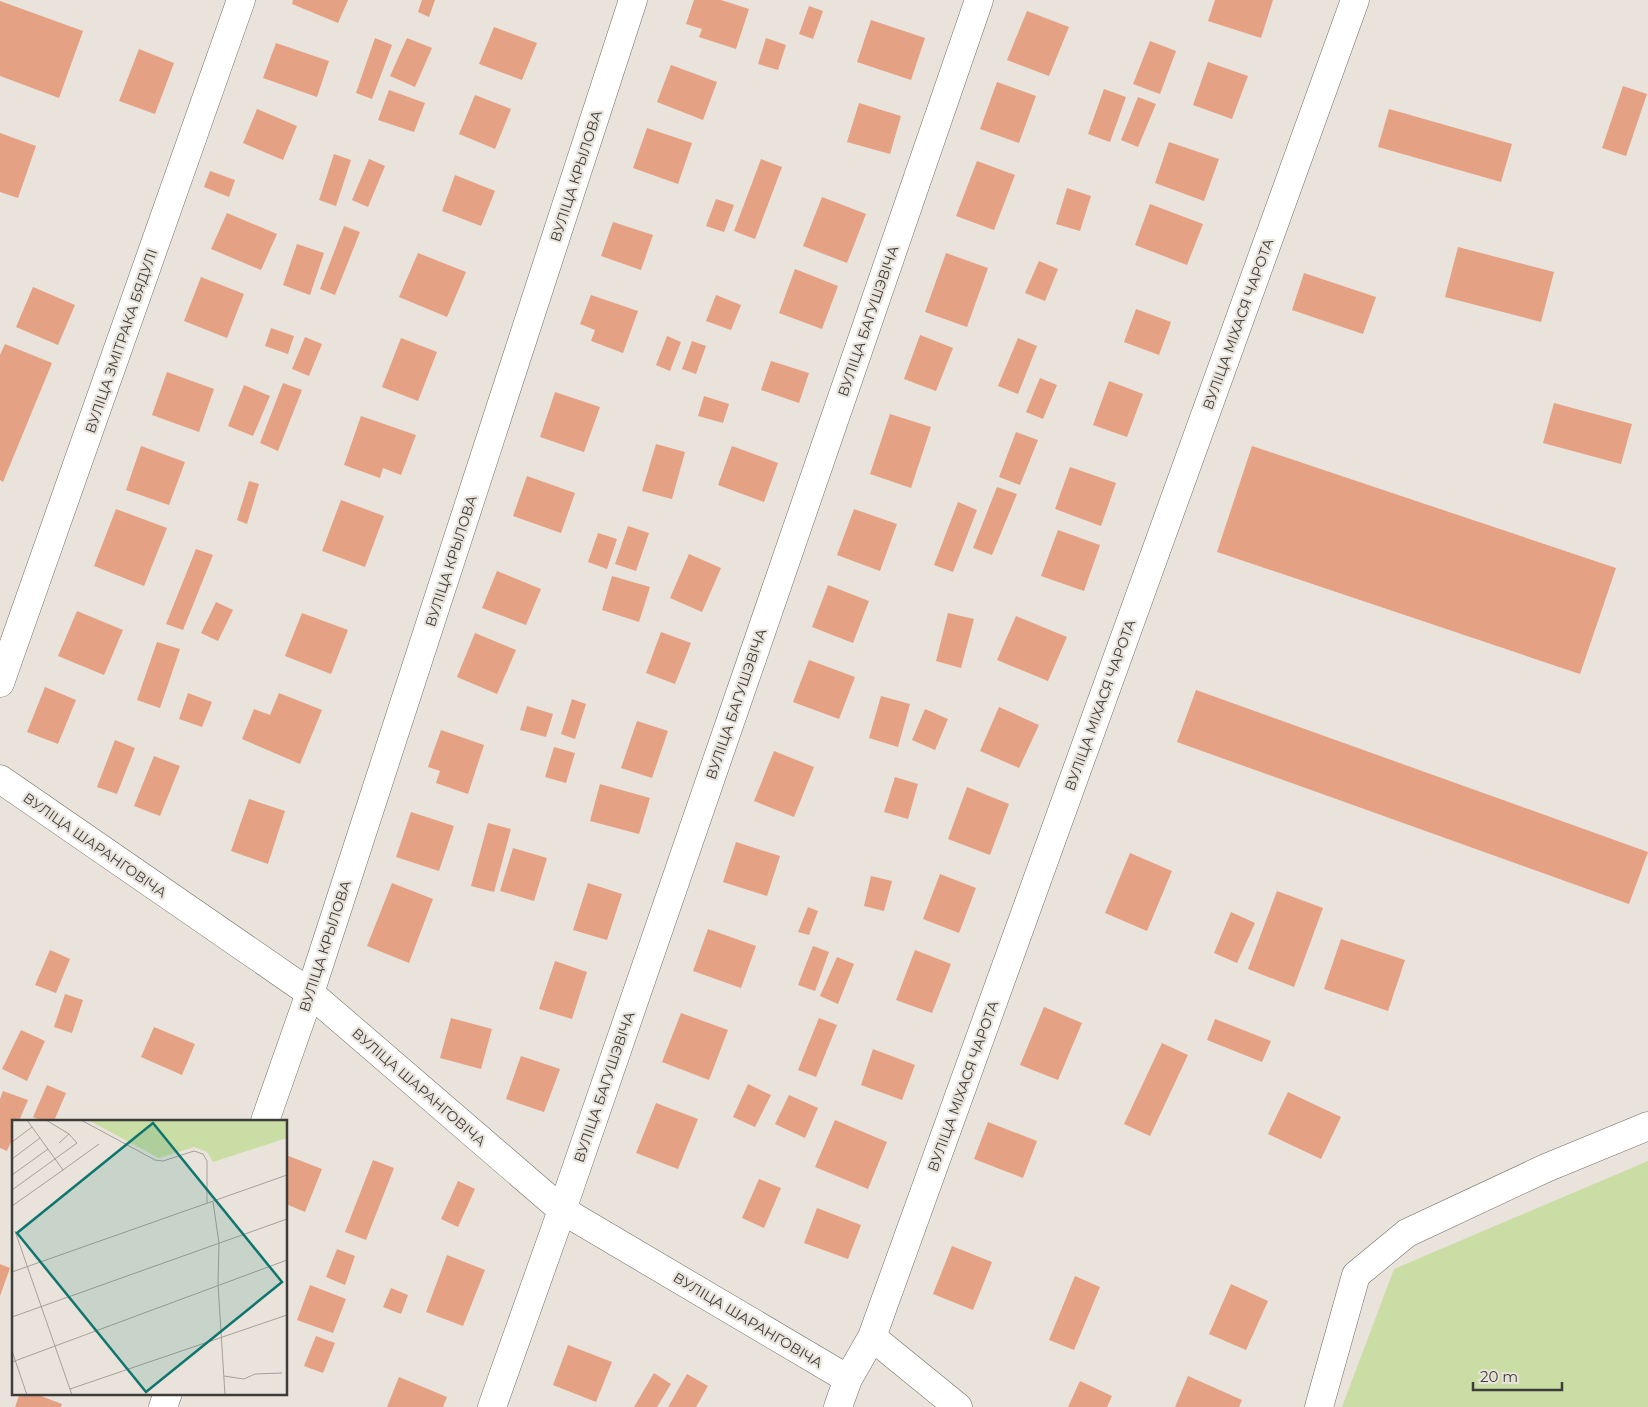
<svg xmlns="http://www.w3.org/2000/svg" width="1648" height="1407" font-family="Montserrat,sans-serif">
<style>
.green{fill:#cadda5}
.building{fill:#e5a184}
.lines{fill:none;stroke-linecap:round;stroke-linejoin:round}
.minor-casing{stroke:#726d65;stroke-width:29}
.minor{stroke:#fff;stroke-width:28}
.labels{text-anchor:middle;stroke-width:4.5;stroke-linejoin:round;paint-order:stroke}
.street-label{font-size:14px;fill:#3e3c39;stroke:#e9e3db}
.inset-road{fill:none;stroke:#a5a09a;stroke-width:1}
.view{fill:#0f766e;fill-opacity:0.15;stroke:#0f766e;stroke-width:2.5}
.inset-edge{fill:none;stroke:#3e3c39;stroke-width:2.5}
</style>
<rect width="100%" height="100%" fill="#e9e3db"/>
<path class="green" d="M1648 1161V1407H1342L1394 1269Z"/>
<path class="building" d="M293 0H348L338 23 292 4Z
M422 0H435L429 17 418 12Z
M694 0H721L749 9 736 49 699 37 702 29 686 24Z
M1215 0H1273L1261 38 1208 21Z
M0 1 83 31 59 98 0 76Z
M809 6 823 11 813 39 799 34Z
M1027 11 1069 27 1049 76 1007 60Z
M871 20 925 38 911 80 857 62Z
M494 27 537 43 522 80 479 64Z
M375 38 392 45 372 99 356 93Z
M407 38 432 48 415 87 390 76Z
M766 38 786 45 778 70 758 64Z
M1150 41 1176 51 1160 94 1133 84Z
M276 43 329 61 317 97 263 78Z
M139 49 174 63 155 114 119 101Z
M1208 62 1248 76 1232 119 1193 105Z
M671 65 717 82 703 120 657 102Z
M997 82 1036 96 1019 143 980 129Z
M1623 86 1647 94 1626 156 1602 148Z
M1104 89 1126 97 1110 142 1088 134Z
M389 90 425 103 414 132 378 120Z
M475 95 511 109 495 149 459 134Z
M1138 97 1156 104 1138 147 1121 140Z
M859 103 901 116 890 154 847 142Z
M257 109 297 126 283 160 243 143Z
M1389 109 1512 144 1501 182 1378 147Z
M647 128 692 143 678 184 633 168Z
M0 133 36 146 18 198 0 192Z
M1169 142 1219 159 1204 201 1155 183Z
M334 154 351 160 336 206 319 200Z
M369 159 385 166 368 207 352 200Z
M761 159 782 167 755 239 734 231Z
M977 161 1015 175 994 230 956 216Z
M210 171 235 180 229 197 204 187Z
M455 175 495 191 481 226 442 211Z
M1067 188 1091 196 1080 231 1056 224Z
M822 197 866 214 847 263 803 246Z
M716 199 734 205 724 232 706 226Z
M1150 204 1203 224 1187 265 1135 245Z
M227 213 277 234 261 270 211 249Z
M613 222 653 235 641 270 601 256Z
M344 226 360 232 335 295 320 289Z
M297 244 324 253 310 295 283 285Z
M1458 247 1554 272 1541 322 1445 297Z
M418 253 466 272 447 317 399 297Z
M946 253 988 268 967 327 925 312Z
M1039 261 1058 269 1045 301 1025 293Z
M795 269 838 286 822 329 779 313Z
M1304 273 1376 297 1363 334 1292 310Z
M201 277 244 294 227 338 184 321Z
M33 287 75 305 58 345 16 327Z
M591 295 638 311 623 353 591 341 595 330 580 324Z
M716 295 741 305 731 330 706 321Z
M1136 309 1171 322 1159 355 1124 342Z
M271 328 294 336 288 354 265 346Z
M920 335 953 348 936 391 904 379Z
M667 336 681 342 670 371 656 365Z
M305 337 322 344 309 376 292 369Z
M401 338 437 352 418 401 382 387Z
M1018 338 1037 346 1018 394 998 386Z
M692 341 706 346 696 374 682 369Z
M5 344 52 363 3 482 0 480V355Z
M771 361 809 373 799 403 761 390Z
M167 372 214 389 199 432 152 415Z
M1040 378 1057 385 1043 419 1026 412Z
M1109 381 1143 394 1127 437 1093 425Z
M283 383 302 390 278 451 260 443Z
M244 385 270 396 253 436 228 426Z
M555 392 600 407 584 452 540 437Z
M704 396 729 404 723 423 698 416Z
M1554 403 1632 424 1621 464 1543 443Z
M890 414 931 427 911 488 870 474Z
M361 416 416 435 401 475 383 468 380 478 344 465Z
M1016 432 1038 440 1020 485 999 477Z
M656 444 685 452 672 499 642 491Z
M141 446 185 462 169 505 126 490Z
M732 446 778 463 764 502 718 485Z
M1252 446 1616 568 1580 674 1217 552Z
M1070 467 1116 483 1101 526 1055 509Z
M527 476 575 493 561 533 513 516Z
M249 481 259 484 247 524 237 520Z
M997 487 1017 494 992 555 973 548Z
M341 500 384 516 365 567 322 551Z
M958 502 977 510 953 572 934 565Z
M116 509 167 528 144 586 94 566Z
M854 509 897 524 880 571 837 555Z
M628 526 649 533 636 571 615 564Z
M1058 530 1100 545 1084 591 1041 576Z
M598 533 617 539 607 569 588 562Z
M196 549 213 555 183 630 166 624Z
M689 554 721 568 702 612 670 598Z
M497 571 541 589 526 625 482 608Z
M612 576 650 587 639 622 602 610Z
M828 585 869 601 853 643 812 627Z
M216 602 233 610 218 641 201 633Z
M77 611 123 630 104 675 58 656Z
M302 613 348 630 331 674 285 656Z
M948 613 974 619 961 668 936 661Z
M1016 616 1067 637 1048 681 997 660Z
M661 632 691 643 675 684 646 673Z
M475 633 516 650 497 694 457 677Z
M157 642 180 649 160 708 137 700Z
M809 660 855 677 839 719 793 702Z
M45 687 76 700 58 744 27 732Z
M1196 690 1648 852 1629 904 1177 742Z
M188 693 212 702 202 727 179 719Z
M279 693 322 710 300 764 242 739 254 709 270 715Z
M881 696 910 704 898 747 869 738Z
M572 699 586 704 575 739 561 734Z
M527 706 553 714 546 737 520 730Z
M999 707 1039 725 1019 768 980 751Z
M925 709 948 719 935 750 912 740Z
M637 721 668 731 652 778 621 768Z
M441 730 484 745 468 794 436 783 440 771 428 767Z
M115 740 135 748 117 794 97 787Z
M554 747 575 753 566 783 545 777Z
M774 751 814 767 794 817 754 801Z
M154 756 180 766 160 816 134 806Z
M895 777 918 784 908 819 884 812Z
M600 784 650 798 639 834 590 821Z
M967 787 1009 804 990 855 948 839Z
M249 799 285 811 268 864 231 851Z
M411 812 454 826 439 871 396 857Z
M488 823 511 829 494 892 471 886Z
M736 842 780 856 767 896 723 882Z
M513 848 547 858 534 901 500 891Z
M1130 853 1172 871 1147 931 1105 913Z
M940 874 976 888 959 933 923 919Z
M871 876 892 881 884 911 864 906Z
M392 883 433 899 409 963 367 946Z
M588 883 622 894 607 940 573 930Z
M1277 891 1323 908 1294 987 1248 969Z
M808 907 818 911 809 935 798 932Z
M1231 912 1255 923 1237 963 1214 953Z
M708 929 756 946 741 988 693 971Z
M1341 939 1405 960 1388 1011 1324 989Z
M813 946 829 952 815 991 798 985Z
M50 950 70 959 56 993 35 985Z
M915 950 951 964 932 1013 896 1000Z
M837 957 854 964 838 1004 820 996Z
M555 961 587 972 572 1019 539 1009Z
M65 994 83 1000 72 1033 54 1027Z
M1044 1007 1082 1023 1058 1080 1020 1065Z
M681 1013 728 1030 709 1080 662 1062Z
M451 1018 492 1029 481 1069 440 1058Z
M819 1018 837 1025 816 1077 798 1070Z
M1215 1019 1271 1041 1262 1062 1207 1040Z
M154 1027 195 1044 182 1075 141 1057Z
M21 1030 45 1041 27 1081 2 1069Z
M1162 1043 1188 1055 1150 1136 1124 1124Z
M873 1049 915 1065 902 1100 861 1085Z
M521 1056 560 1069 544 1112 506 1099Z
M748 1084 771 1095 755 1127 733 1117Z
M47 1085 66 1093 54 1121H42L33 1117Z
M3 1091 28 1100 19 1121H14V1135L7 1151 0 1148V1099Z
M1288 1092 1341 1117 1321 1159 1268 1134Z
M789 1095 818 1108 805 1138 775 1124Z
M656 1103 698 1119 678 1169 636 1153Z
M835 1120 887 1142 868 1189 815 1167Z
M988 1122 1037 1141 1023 1178 974 1159Z
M286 1155 322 1169 305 1212 286 1204Z
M373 1160 394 1168 366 1240 345 1232Z
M759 1179 781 1188 764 1228 742 1218Z
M458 1181 475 1189 458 1227 441 1219Z
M817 1208 861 1225 848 1259 804 1243Z
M952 1246 992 1262 973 1310 933 1294Z
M337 1249 355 1256 345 1285 326 1277Z
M447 1255 485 1270 463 1326 426 1312Z
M0 1264 10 1268 0 1296Z
M1075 1276 1100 1287 1074 1350 1049 1340Z
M1231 1284 1268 1301 1246 1350 1209 1334Z
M310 1285 346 1299 333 1333 297 1320Z
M391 1288 408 1295 401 1314 383 1307Z
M316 1336 335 1343 323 1373 304 1366Z
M568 1345 612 1362 596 1402 553 1385Z
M654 1373 671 1384 657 1407H634Z
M687 1374 708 1386 696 1407H668Z
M1188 1376 1242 1400 1239 1407H1175Z
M399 1377 447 1397 443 1407H387Z
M1080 1381 1112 1396 1107 1407H1068Z
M20 1393H33L62 1404 61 1407H15Z"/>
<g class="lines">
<g class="minor-casing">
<path id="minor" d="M0 683 241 0
M0 779 310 993 562 1210 848 1379
M265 1121 310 993 633 0
M872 1337 958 1407
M163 1407 168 1393
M492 1407 562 1210 979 0
M838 1407 848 1379 872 1337 1355 0
M1319 1407 1356 1275 1407 1233 1546 1168 1648 1126"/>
</g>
<use href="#minor" class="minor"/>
</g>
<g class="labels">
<g class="street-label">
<text transform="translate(576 176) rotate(-72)" y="5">ВУЛІЦА КРЫЛОВА</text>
<text transform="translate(868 321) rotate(-71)" y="5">ВУЛІЦА БАГУШЭВІЧА</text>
<text transform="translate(1238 324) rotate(-70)" y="5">ВУЛІЦА МІХАСЯ ЧАРОТА</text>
<text transform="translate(121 341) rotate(-71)" y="5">ВУЛІЦА ЗМІТРАКА БЯДУЛІ</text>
<text transform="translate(451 561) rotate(-72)" y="5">ВУЛІЦА КРЫЛОВА</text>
<text transform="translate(736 704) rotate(-71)" y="5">ВУЛІЦА БАГУШЭВІЧА</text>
<text transform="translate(1100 705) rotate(-70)" y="5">ВУЛІЦА МІХАСЯ ЧАРОТА</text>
<text transform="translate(95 845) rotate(35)" y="5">ВУЛІЦА ШАРАНГОВІЧА</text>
<text transform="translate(325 946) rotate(-72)" y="5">ВУЛІЦА КРЫЛОВА</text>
<text transform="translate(963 1086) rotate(-70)" y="5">ВУЛІЦА МІХАСЯ ЧАРОТА</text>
<text transform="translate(419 1087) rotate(41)" y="5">ВУЛІЦА ШАРАНГОВІЧА</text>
<text transform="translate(604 1087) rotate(-71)" y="5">ВУЛІЦА БАГУШЭВІЧА</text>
<text transform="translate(748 1320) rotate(31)" y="5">ВУЛІЦА ШАРАНГОВІЧА</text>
</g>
</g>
<g transform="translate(12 1120)">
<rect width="275" height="275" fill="#e9e3db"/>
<path d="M76 0H275V18L201 42 195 32 182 27 147 38Z" fill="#cadda5"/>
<path class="inset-road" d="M34 0 57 14M69 0 143 40 151 41 182 31 191 34 195 41V83M0 22 20 7M0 39 28 18M51 50 87 24M0 55 36 29M0 70 65 23 57 14 47 23M201 82 207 123 206 164 213 275M0 86 51 50 15 0M3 111 60 275M0 152 275 55M0 197 275 99M0 231 15 275M0 242 275 140M212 256 232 259 243 254 270 253M58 269 275 195"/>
<path class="view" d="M141 3 270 162 134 272 5 113Z"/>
<rect width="275" height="275" class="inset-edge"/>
</g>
<path d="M1473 1382v8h89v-8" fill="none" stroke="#3e3c39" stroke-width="2.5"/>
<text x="1480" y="1382" font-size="15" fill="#3e3c39" stroke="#e9e3db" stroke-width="4" paint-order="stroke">20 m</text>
</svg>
